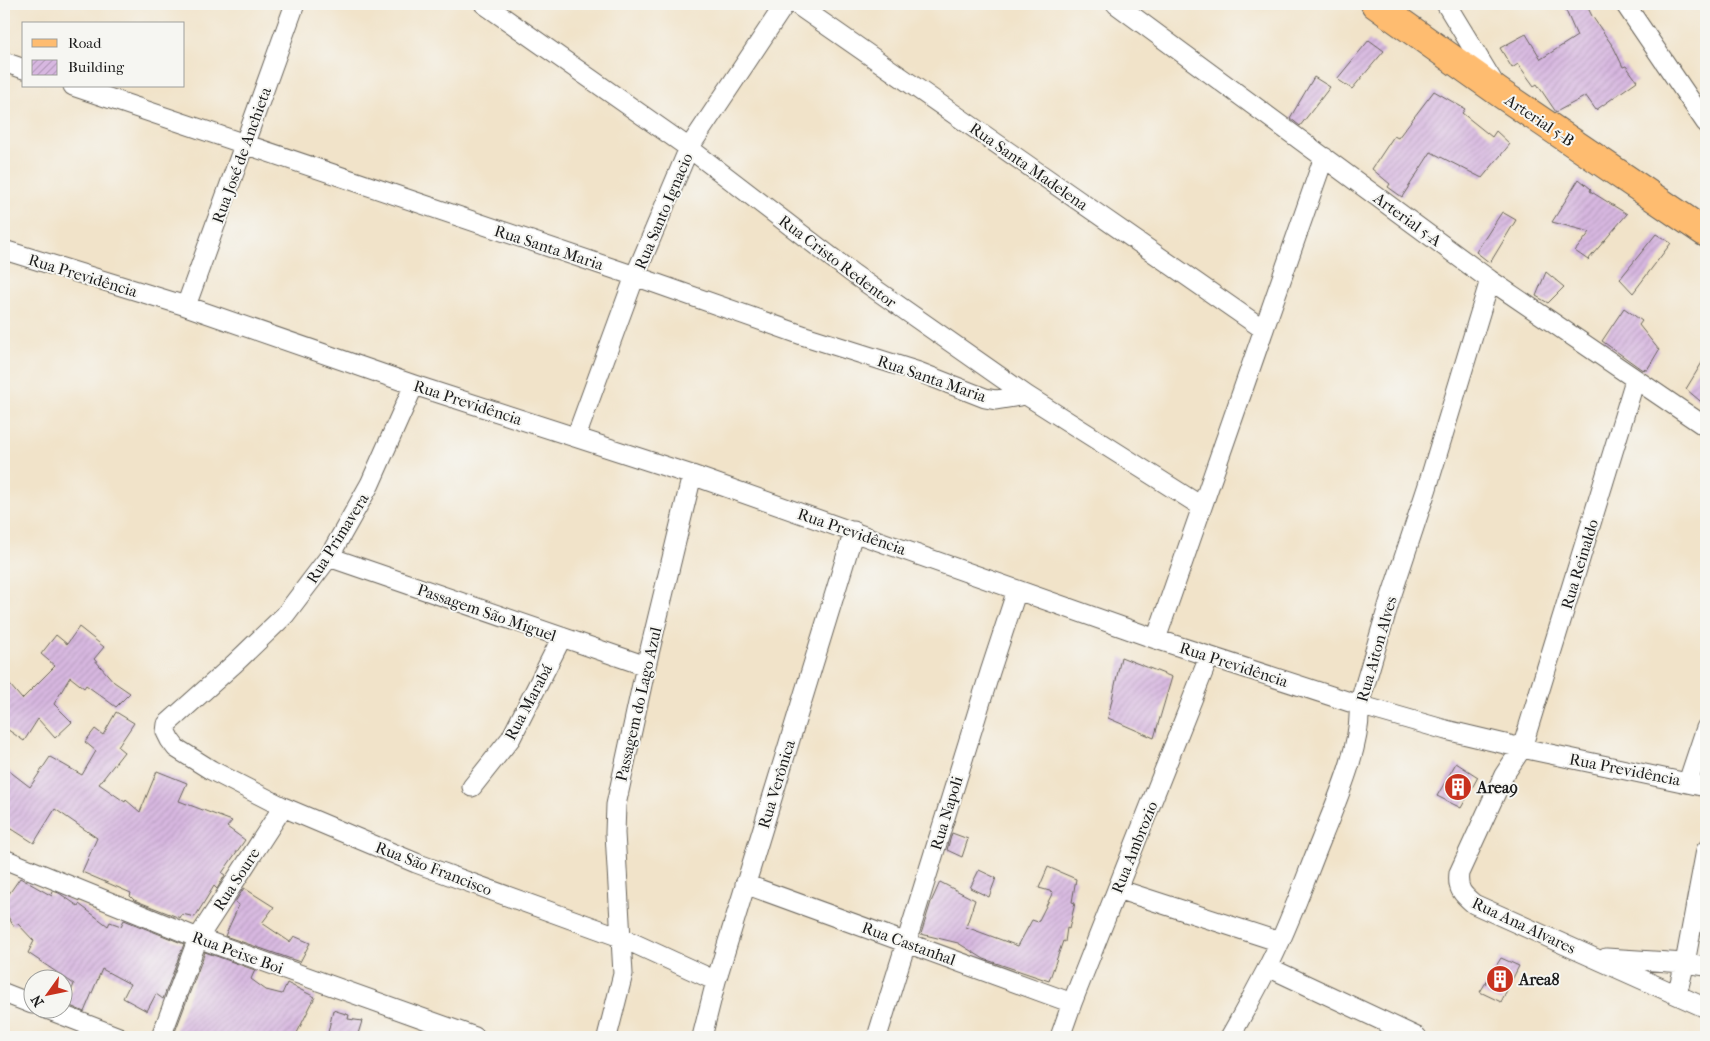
<svg xmlns="http://www.w3.org/2000/svg" width="1710" height="1041" font-family="'IM FELL French Canon',serif">
<style>
.building{fill:url(#building-hatch)}
.lines{fill:none;stroke-linecap:round;stroke-linejoin:round}
.minor-casing{stroke:#676259;stroke-width:21}
.primary-casing{stroke:#676259;stroke-width:30}
.minor{stroke:#fff;stroke-width:19}
.primary{stroke:#febc70;stroke-width:28}
.labels{text-anchor:middle;stroke-width:4;stroke-linejoin:round;paint-order:stroke}
.street-label{font-size:16px;fill:#1c1c1c;stroke:#f6f6f2}
.poi-label{font-size:16px;font-weight:bold;fill:#1c1c1c;stroke:#f6f6f2;text-anchor:start}
</style>
<defs>
<pattern id="building-hatch" width="6" height="6" patternUnits="userSpaceOnUse" patternTransform="scale(1.25)"><rect width="6" height="6" fill="#d7b7e0"/><path d="M-1 1l2-2M0 6l6-6M5 7l2-2" fill="none" stroke="#b89dc0"/></pattern>
</defs>
<rect width="100%" height="100%" fill="#f6f6f2"/>
<filter id="ink" filterUnits="userSpaceOnUse"><feTurbulence type="fractalNoise" baseFrequency=".02" numOctaves="2"/><feDisplacementMap in="SourceGraphic" scale="10" xChannelSelector="R" yChannelSelector="G"/><feConvolveMatrix kernelMatrix="1 2 1 2 8 2 1 2 1" color-interpolation-filters="sRGB"/></filter>
<filter id="wash" filterUnits="userSpaceOnUse"><feTurbulence type="fractalNoise" baseFrequency=".0096" numOctaves="4" result="noise"/><feDisplacementMap in="SourceGraphic" scale="20" xChannelSelector="R" yChannelSelector="G"/><feGaussianBlur stdDeviation="1.12" result="paint"/><feColorMatrix in="noise" values="0 0 0 0 0 0 0 0 0 0 0 0 0 0 0 0 0 1.4 0 .05"/><feComposite in="paint" operator="in"/></filter>
<g filter="url(#wash)">
<rect width="100%" height="100%" fill="#f1e3c9"/>
<g id="blocks">
<path class="building" d="M1563 4H1586L1592 16 1614 48 1623 67 1626 66 1637 81 1596 110 1586 96 1556 112 1537 84 1534 86 1518 64 1512 68 1500 48 1526 34 1541 59 1577 36Z
M1369 40 1384 51 1352 89 1337 79Z
M1314 77 1330 87 1300 126 1290 118Z
M1434 91 1465 109 1462 113 1492 137 1496 131 1510 144 1482 178 1431 152 1402 197 1388 187 1390 184 1372 169 1394 136 1398 138Z
M1579 179 1591 189 1590 191 1627 214 1588 260 1575 251 1590 232 1552 222Z
M1502 212 1516 220 1490 263 1476 252Z
M1656 234 1671 243 1633 293 1620 279Z
M1546 272 1564 287 1548 303 1536 296Z
M1624 308 1642 321 1639 325 1659 350 1647 370 1641 369 1602 341Z
M1706 356V406L1686 389Z
M79 627 104 647 94 659 114 682 130 693 116 707 86 685 84 688 70 677 54 704 72 722 55 738 38 719 24 741 4 727V678L22 699 55 666 41 654 56 635 67 644Z
M1121 657 1172 677 1154 738 1108 718Z
M116 712 134 723 118 747 124 752 99 784 125 802 126 800 140 812 157 771 187 783 179 801 232 821 227 827 245 840 222 873 225 875 217 889 214 886 195 917 182 914 180 918 134 900 130 896 131 893 82 872 97 838 55 809 34 843 4 824V767L30 787 50 757 82 775 96 751 85 742 95 729 103 735Z
M1456 763 1478 777 1461 808 1437 796Z
M952 833 968 839 962 857 947 850Z
M1048 867 1076 879 1072 902 1075 903 1069 929 1067 928 1065 942 1063 941 1049 981 984 959 958 943 921 934 931 902 940 882 975 900 966 927 1018 946 1032 920 1038 922 1053 892 1039 888Z
M979 870 996 878 989 897 970 888Z
M20 878 52 896 53 891 59 893 78 906 79 904 108 926 110 922 121 926 124 920 184 944 163 999 156 994 147 1011 123 998 130 984 102 969 84 1012 66 1004 74 984 28 953 34 941 18 924 13 925 4 910V901Z
M244 888 274 907 262 923 290 942 294 936 310 943 300 962 225 936 239 905 235 902Z
M205 952 255 970 251 979 266 990 282 994 287 983 315 997 295 1037H173Z
M1501 958 1519 966 1501 1002 1480 992Z
M333 1010 349 1015 348 1019 362 1021 357 1037H327Z"/>
</g>
</g>
<g filter="url(#ink)">
<use href="#blocks" fill-opacity="0" stroke="#676259" stroke-width="1"/>
<g class="lines">
<g class="minor-casing">
<path id="minor" d="M484 4 689 148 852 273 1026 395 1201 506
M796 4 1263 329
M1116 4 1490 280 1706 427
M1446 4 1494 83
M1625 4 1706 123
M4 62 24 69
M73 86 635 276 805 336 919 372 985 398 996 400 1026 395
M4 250 186 306 414 385 692 475 1156 639 1359 705 1446 730 1522 748 1706 787
M186 306 295 4
M1635 380 1522 748 1504 775 1459 873C1457 889 1462 894 1474 904L1706 1008
M414 385 370 484 329 557 285 615 234 664 167 724 166 732 170 740 176 748 211 770 283 807 416 863 620 937 716 981
M576 437 635 276 689 148 785 4
M329 557 646 666
M1156 639 1324 157
M1688 782 1706 728
M472 787 511 738 562 637
M4 859 198 938 475 1037
M745 884 1072 1003
M1117 889 1280 942
M1606 958 1685 963 1706 966
M1268 967 1417 1037
M4 993 32 1004
M1677 994 1685 963 1706 850
M44 1008 119 1037
M161 1037 198 938 283 807
M607 1037 623 974 615 833 616 805 646 666 692 475
M702 1037 716 981 854 531
M877 1037 990 672 1017 590
M1060 1037 1072 1003 1209 657
M1230 1037C1243 1014 1256 990 1268 967 1289 926 1304 882 1321 840 1336 802 1362 745 1359 705L1389 603 1427 488 1490 280"/>
</g>
<g class="primary-casing">
<path id="primary" d="M1375 4 1500 93 1706 233"/>
</g>
<use href="#minor" class="minor"/>
<use href="#primary" class="primary"/>
</g>
</g>
<defs>
<g id="building-disc" transform="scale(1.4375)"><circle r="9.5" fill="#c8321e" stroke="#f6f6f2"/><path d="M-4-6H4V6H1V3H-1V6H-4ZM-2.5-4.3h1.7v1.8h-1.7ZM.8-4.3h1.7v1.8H.8ZM-2.5-1h1.7V.8h-1.7ZM.8-1h1.7V.8H.8Z" fill="#fff"/></g>
</defs>
<g fill-rule="evenodd">
<use href="#building-disc" x="1458" y="787"/>
<use href="#building-disc" x="1500" y="979"/>
</g>
<g class="labels">
<g class="street-label">
<text transform="translate(1540 120) rotate(34)" y="6">Arterial 5-B</text>
<text transform="translate(241 155) rotate(-70)" y="6">Rua José de Anchieta</text>
<text transform="translate(1029 166) rotate(35)" y="6">Rua Santa Madelena</text>
<text transform="translate(663 211) rotate(-67)" y="6">Rua Santo Ignacio</text>
<text transform="translate(1408 219) rotate(36)" y="6">Arterial 5-A</text>
<text transform="translate(549 247) rotate(18)" y="6">Rua Santa Maria</text>
<text transform="translate(838 261) rotate(37)" y="6">Rua Cristo Redentor</text>
<text transform="translate(83 275) rotate(17)" y="6">Rua Previdência</text>
<text transform="translate(932 378) rotate(19)" y="6">Rua Santa Maria</text>
<text transform="translate(468 402) rotate(18)" y="6">Rua Previdência</text>
<text transform="translate(852 531) rotate(19)" y="6">Rua Previdência</text>
<text transform="translate(337 538) rotate(-58)" y="6">Rua Primavera</text>
<text transform="translate(1579 564) rotate(-73)" y="6">Rua Reinaldo</text>
<text transform="translate(487 612) rotate(19)" y="6">Passagem São Miguel</text>
<text transform="translate(1376 649) rotate(-74)" y="6">Rua Aiton Alves</text>
<text transform="translate(1234 664) rotate(18)" y="6">Rua Previdência</text>
<text transform="translate(528 702) rotate(-62)" y="6">Rua Marabá</text>
<text transform="translate(638 704) rotate(-77)" y="6">Passagem do Lago Azul</text>
<text transform="translate(1625 769) rotate(11)" y="6">Rua Previdência</text>
<text transform="translate(776 784) rotate(-73)" y="6">Rua Verônica</text>
<text transform="translate(946 813) rotate(-73)" y="6">Rua Napoli</text>
<text transform="translate(1134 847) rotate(-68)" y="6">Rua Ambrozio</text>
<text transform="translate(434 868) rotate(21)" y="6">Rua São Francisco</text>
<text transform="translate(236 879) rotate(-57)" y="6">Rua Soure</text>
<text transform="translate(1524 925) rotate(25)" y="6">Rua Ana Alvares</text>
<text transform="translate(909 943) rotate(20)" y="6">Rua Castanhal</text>
<text transform="translate(238 952) rotate(20)" y="6">Rua Peixe Boi</text>
</g>
<g class="poi-label">
<text x="1477" y="793">Area9</text>
<text x="1519" y="985">Area8</text>
</g>
</g>
<rect width="1710" height="1041" fill="none" stroke="#f6f6f2" stroke-width="20"/>
<rect x="22" y="22" width="162" height="65" fill="#f6f6f2" stroke="#9f9f9c"/>
<rect x="32" y="39" width="25" height="8" fill="#febc70" stroke="#9f9f9c"/>
<text x="68" y="48" font-size="15" fill="#1c1c1c">Road</text>
<rect x="32" y="60" width="25" height="15" fill="url(#building-hatch)" stroke="#9f9f9c"/>
<text x="68" y="72" font-size="15" fill="#1c1c1c">Building</text>
<g transform="translate(48 994) rotate(237)"><circle r="24" fill="#f6f6f2" stroke="#9f9f9c"/>
<path d="M0-4L9 19L0 12L-9 19Z" fill="#c8321e"/>
<text y="-8" font-size="14" font-weight="bold" text-anchor="middle" fill="#1c1c1c">N</text>
</g>
</svg>
